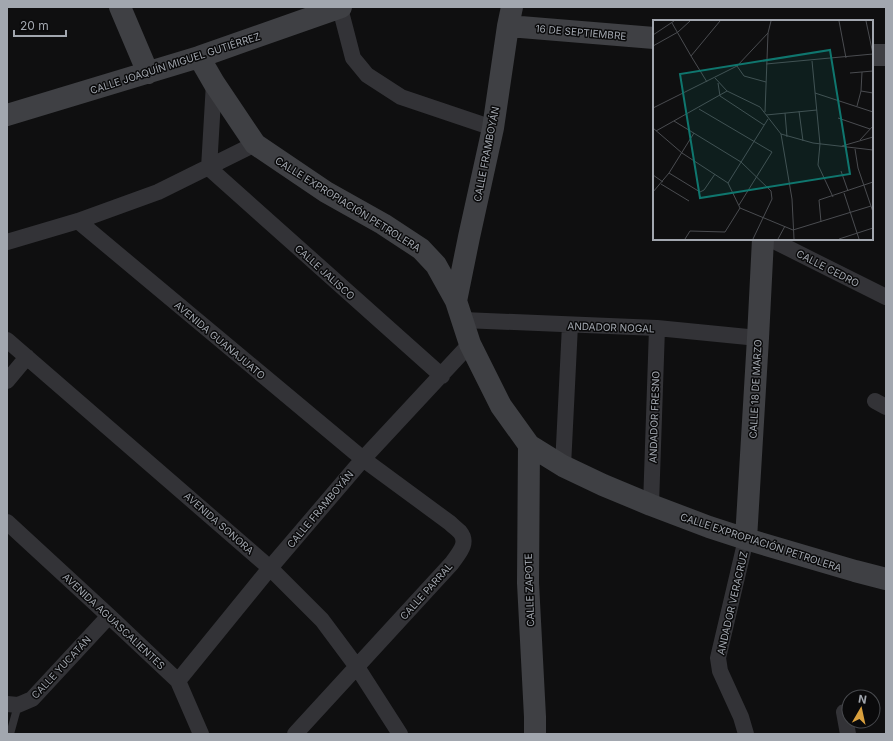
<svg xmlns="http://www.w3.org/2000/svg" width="893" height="741" font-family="Inter,sans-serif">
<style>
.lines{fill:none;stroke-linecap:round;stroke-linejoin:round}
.lane{stroke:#333337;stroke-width:8}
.street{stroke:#333337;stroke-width:16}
.secondary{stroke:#3f4044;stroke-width:22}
.labels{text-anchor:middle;stroke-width:3;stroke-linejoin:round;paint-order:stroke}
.street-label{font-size:10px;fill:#a2a7af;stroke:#0a0a0b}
.inset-road{fill:none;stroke:#4a4c50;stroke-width:1}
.view{fill:#0f766e;fill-opacity:0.15;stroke:#0f766e;stroke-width:2}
.inset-edge{fill:none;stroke:#a2a7af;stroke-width:2}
</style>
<rect width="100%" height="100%" fill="#0f0f10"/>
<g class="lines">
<path class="lane" d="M10 734 18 705"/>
<path class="street" d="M340 8 353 58 367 75 401 97 493 128
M214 83 209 168 442 376
M78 221 363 459 450 523C453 526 457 529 460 532 469 543 459 553 452 563L295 734
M770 239 886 297
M7 242 78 221 158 192 255 144
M463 320 657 328 758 338
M7 340 270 568 322 620 357 667 400 734
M7 381 27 357
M875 401 886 407
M563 466 570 325
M651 505 657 328
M7 522 109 616 178 681 201 734
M178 681 270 568 363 459 470 344
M7 704 18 705 32 699 109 616
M844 712 848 734
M746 734 741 717 720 671 718 658 746 539"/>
<path class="secondary" d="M120 7 148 73
M508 26 654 38
M872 55H886
M199 57 214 83 255 144 326 192 383 224 421 249 436 265 456 301 470 344 501 406 529 445 563 466 603 485 651 505 709 527 746 539 855 571 886 579
M7 115 199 57 341 7
M456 301 469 237 493 128 508 26 512 7
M529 445 528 583 535 717V734
M746 539 758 338 763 239"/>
</g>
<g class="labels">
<g class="street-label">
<text transform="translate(581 32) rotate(5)" y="4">16 DE SEPTIEMBRE</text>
<text transform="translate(175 63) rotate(-18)" y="4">CALLE JOAQUÍN MIGUEL GUTIÉRREZ</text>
<text transform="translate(486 154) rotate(-79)" y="4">CALLE FRAMBOYÁN</text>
<text transform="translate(348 204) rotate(32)" y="4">CALLE EXPROPIACIÓN PETROLERA</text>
<text transform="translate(828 268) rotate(27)" y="4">CALLE CEDRO</text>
<text transform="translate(325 272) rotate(42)" y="4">CALLE JALISCO</text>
<text transform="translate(611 327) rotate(2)" y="4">ANDADOR NOGAL</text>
<text transform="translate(220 340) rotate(40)" y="4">AVENIDA GUANAJUATO</text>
<text transform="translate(755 389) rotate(-87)" y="4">CALLE 18 DE MARZO</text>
<text transform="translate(654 417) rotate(-88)" y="4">ANDADOR FRESNO</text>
<text transform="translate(320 509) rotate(-50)" y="4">CALLE FRAMBOYÁN</text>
<text transform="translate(219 523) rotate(41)" y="4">AVENIDA SONORA</text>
<text transform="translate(761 542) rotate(18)" y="4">CALLE EXPROPIACIÓN PETROLERA</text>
<text transform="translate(529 590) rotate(-92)" y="4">CALLE ZAPOTE</text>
<text transform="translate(426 591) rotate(-48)" y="4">CALLE PARRAL</text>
<text transform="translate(732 603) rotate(-77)" y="4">ANDADOR VERACRUZ</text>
<text transform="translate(114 621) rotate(43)" y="4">AVENIDA AGUASCALIENTES</text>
<text transform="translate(61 667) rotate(-47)" y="4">CALLE YUCATÁN</text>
</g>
</g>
<g transform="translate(653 20)">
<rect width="220" height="220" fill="#0f0f10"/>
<path class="inset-road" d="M186 1 193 38M213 1 220 34M19 3 38 36M0 15 21 1M0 26 25 12 37 1M159 41 167 124 165 145 180 177M113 44 220 34M84 46 91 56 113 62M197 53 220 51M62 58 74 71 107 87 128 114 160 123 220 130M54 62 38 36 67 1M65 63 67 76 111 105M208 71 220 73M162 73 220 92M204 86 208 71 209 52M0 88 84 46 115 13 118 1M46 89 119 132 86 185M146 91 150 121M112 92 115 13M132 93 134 117M113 95 164 90M185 98 217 109M21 101 88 142 118 171 119 179 100 219M0 108 29 133 75 163 87 188M3 111 74 71M128 114 139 179 141 219M207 120 220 106M189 126 220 117M202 129 205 148 220 192M188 151 195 171M16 153 47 172 51 170 62 154M0 155 10 162M75 163 115 99M8 164 36 181M0 172 16 153 41 113M191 173 206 219M87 188 140 210M168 202 166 180 220 162M140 210 218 186M32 219 37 211 72 212 87 188M125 219 132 206M186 219 220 208"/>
<path class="view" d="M177 30 197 154 47 178 27 54Z"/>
<rect width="220" height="220" class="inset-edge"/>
</g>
<rect width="893" height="741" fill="none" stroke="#a2a7af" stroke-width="16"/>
<g transform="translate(861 709) rotate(9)"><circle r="19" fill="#0a0a0b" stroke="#47494d"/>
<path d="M0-3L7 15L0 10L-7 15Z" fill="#d9a03e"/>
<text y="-6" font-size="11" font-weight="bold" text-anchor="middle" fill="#a2a7af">N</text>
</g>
<path d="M14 30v6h52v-6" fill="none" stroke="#a2a7af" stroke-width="2"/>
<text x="20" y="30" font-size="12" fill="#a2a7af" stroke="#0a0a0b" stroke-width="3" paint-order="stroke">20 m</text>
</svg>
